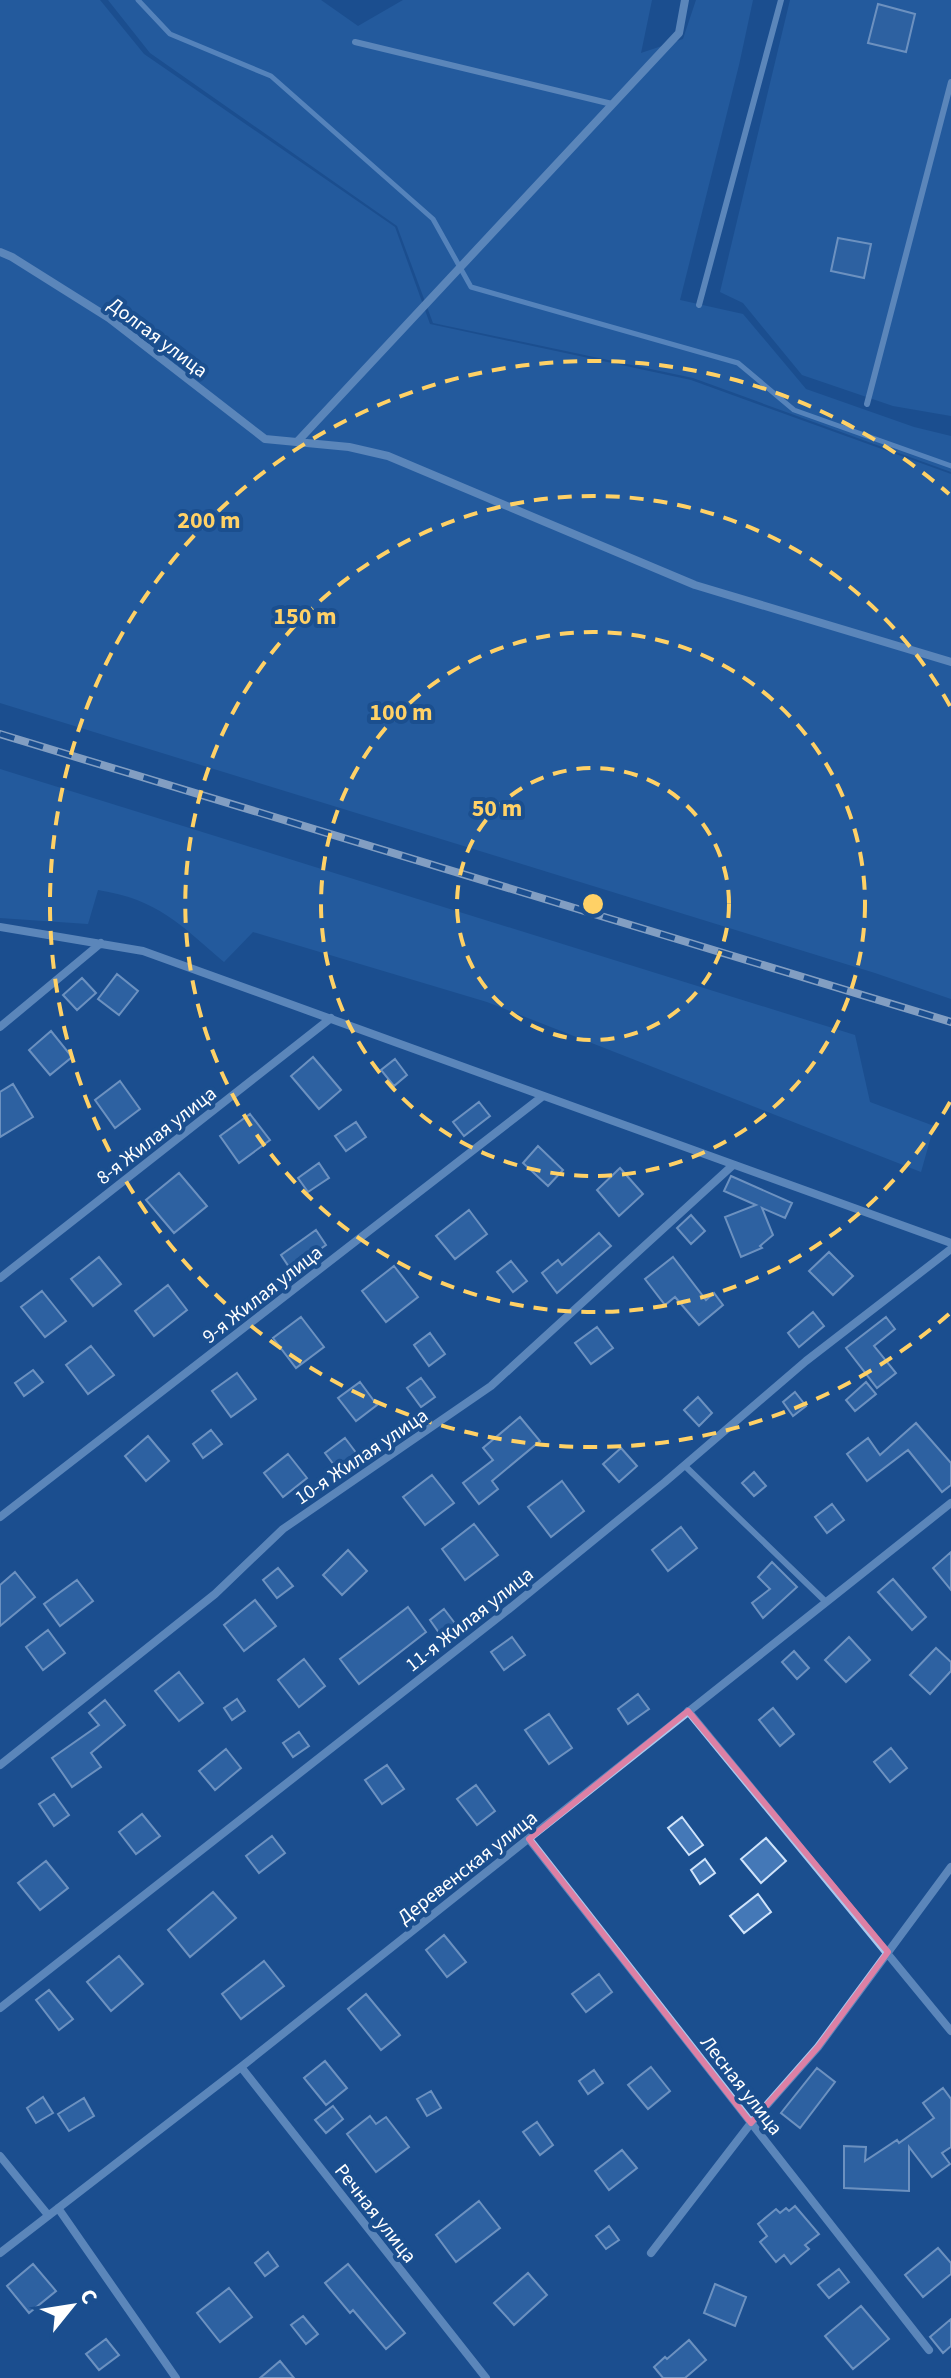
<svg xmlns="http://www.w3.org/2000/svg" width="951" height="2378" font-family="'Source Sans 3',sans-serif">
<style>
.green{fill:#2e69ad}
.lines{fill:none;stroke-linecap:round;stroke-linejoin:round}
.stream{stroke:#9cc4f0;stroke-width:5}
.building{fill:#4478b7;stroke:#cfe3fa;stroke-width:2}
.lane{stroke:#a9c9ee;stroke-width:6}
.street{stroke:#a9c9ee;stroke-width:8}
.rail-casing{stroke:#fff;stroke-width:8}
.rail{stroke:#1b4f8f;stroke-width:5;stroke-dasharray:15;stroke-linecap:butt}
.marked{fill:none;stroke:#dd80a5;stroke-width:6;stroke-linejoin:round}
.ring{fill:none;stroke:#ffd166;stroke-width:4;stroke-dasharray:14 10}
.labels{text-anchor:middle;stroke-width:8;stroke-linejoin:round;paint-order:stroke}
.street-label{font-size:20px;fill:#fff;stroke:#1b4f8f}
.centre{fill:#ffd166;stroke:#1b4f8f;stroke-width:4}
.ring-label{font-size:24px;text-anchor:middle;font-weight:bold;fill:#ffd166;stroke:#1b4f8f;stroke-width:8;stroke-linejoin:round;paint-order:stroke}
</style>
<rect width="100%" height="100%" fill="#1b4f8f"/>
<path class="green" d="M0 0H100L144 54 395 227 430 324 691 380 951 474V999L875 973 0 703Z
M108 0H321L358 26 403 0H652L641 53 683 39 696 0H753L739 65 680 300 743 314 806 389 914 427 951 436V472L693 378 433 323 397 226 150 53Z
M790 0H951V416L893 406 802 375 743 303 720 292Z
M0 769 855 1035 870 1102 934 1126 921 1172 487 1002 253 932 224 962C181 925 157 899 98 890L88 924 0 918Z"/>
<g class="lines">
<path class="stream" d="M138 0 170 34 271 76 433 219 471 287 738 363 794 410 951 466"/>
</g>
<path class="building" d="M878 4 915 14 906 52 868 43Z
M838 238 871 244 864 278 831 271Z
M117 974 138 991 119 1015 98 999Z
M82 978 96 993 77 1010 63 995Z
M51 1031 72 1057 50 1075 29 1050Z
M313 1057 341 1090 319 1109 291 1076Z
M395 1059 407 1075 394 1086 381 1070Z
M120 1081 140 1109 115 1128 95 1100Z
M13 1084 33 1117 0 1137V1092Z
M479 1102 490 1116 464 1136 453 1122Z
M250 1114 270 1140 239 1163 220 1136Z
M356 1122 366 1137 346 1151 335 1136Z
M538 1146 563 1170 548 1186 523 1163Z
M319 1163 329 1178 308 1192 298 1178Z
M620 1168 643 1194 619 1216 597 1190Z
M179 1173 207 1206 174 1233 146 1200Z
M731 1176 792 1203 785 1218 762 1208 773 1235 760 1246 762 1248 741 1257 725 1217 756 1205 724 1191Z
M469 1210 487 1234 455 1259 436 1236Z
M691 1215 705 1231 691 1244 677 1228Z
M316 1230 326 1245 291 1270 281 1255Z
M599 1233 611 1246 557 1293 542 1273 558 1260 562 1265Z
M829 1252 853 1276 833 1295 809 1271Z
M99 1257 121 1284 93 1306 71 1279Z
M673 1257 706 1300 714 1293 723 1305 699 1325 675 1297 665 1305 645 1279Z
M511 1261 527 1281 513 1292 497 1272Z
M394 1266 418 1297 386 1322 362 1291Z
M168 1285 187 1310 154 1336 135 1311Z
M42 1291 66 1321 45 1337 21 1307Z
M813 1312 824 1326 799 1347 788 1333Z
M301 1317 324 1347 296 1368 273 1338Z
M886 1317 895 1329 874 1346 896 1373 877 1388 846 1348Z
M597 1327 613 1348 591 1364 575 1343Z
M430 1333 445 1354 429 1366 414 1345Z
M91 1346 114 1375 88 1394 66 1365Z
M33 1370 43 1382 24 1396 15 1383Z
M237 1373 256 1399 231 1417 212 1391Z
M421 1378 435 1397 421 1407 407 1388Z
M360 1382 377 1405 356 1421 338 1398Z
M866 1382 876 1394 855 1411 846 1400Z
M795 1392 806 1406 793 1416 783 1402Z
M698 1397 712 1413 699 1426 684 1410Z
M520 1417 540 1441 492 1481 498 1489 479 1504 463 1483 493 1460 483 1448Z
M916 1423 951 1463V1485L942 1492 908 1450 867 1481 847 1454 868 1438 880 1455Z
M211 1430 222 1444 203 1458 193 1444Z
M148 1436 169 1461 146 1481 125 1456Z
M345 1438 360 1458 340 1473 325 1453Z
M621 1448 637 1466 619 1482 603 1464Z
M288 1454 307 1478 283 1497 264 1473Z
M754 1472 766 1486 754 1496 742 1483Z
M432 1475 454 1503 425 1525 403 1497Z
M562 1481 584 1511 551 1537 528 1507Z
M832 1504 844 1520 827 1533 815 1517Z
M474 1524 498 1555 465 1580 442 1549Z
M681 1527 697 1548 668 1571 652 1550Z
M348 1550 367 1571 342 1595 323 1575Z
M951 1552V1590L933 1568Z
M772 1562 797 1587 763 1618 752 1603 770 1589 758 1577Z
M278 1568 293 1586 277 1598 263 1580Z
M15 1572 35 1597 0 1626V1585Z
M893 1579 926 1617 912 1630 878 1592Z
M77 1580 93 1601 60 1626 44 1604Z
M255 1600 276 1626 244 1651 224 1625Z
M408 1607 426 1632 359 1684 340 1659Z
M444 1609 457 1626 442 1637 430 1620Z
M48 1630 65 1653 43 1670 26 1647Z
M512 1637 525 1655 504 1670 491 1652Z
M849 1637 870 1660 846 1682 825 1660Z
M936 1648 951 1662V1671L930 1694 910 1675Z
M794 1651 809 1668 797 1679 782 1662Z
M304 1659 325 1686 299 1707 278 1680Z
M179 1672 203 1703 179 1721 155 1691Z
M638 1694 649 1709 628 1724 618 1709Z
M237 1699 245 1711 232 1720 224 1708Z
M105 1700 125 1725 91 1753 101 1767 72 1787 52 1758 99 1725 89 1713Z
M773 1708 794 1734 780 1746 759 1720Z
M549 1714 572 1748 549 1764 525 1730Z
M299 1732 309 1746 293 1757 283 1743Z
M891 1748 907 1768 890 1782 874 1762Z
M226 1749 241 1768 215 1790 199 1771Z
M387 1765 404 1789 382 1804 365 1780Z
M476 1785 495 1811 477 1825 457 1799Z
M54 1794 69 1815 54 1826 39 1804Z
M142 1814 160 1836 136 1854 119 1832Z
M682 1817 703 1845 689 1855 668 1828Z
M272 1836 285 1853 259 1873 246 1856Z
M766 1838 786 1861 761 1883 741 1859Z
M705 1859 715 1873 700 1884 691 1870Z
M46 1861 68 1888 40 1910 18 1883Z
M213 1892 236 1918 190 1957 168 1930Z
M758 1894 771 1912 744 1933 730 1916Z
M444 1935 466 1962 447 1977 426 1950Z
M119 1956 143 1984 111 2011 87 1982Z
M264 1961 284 1986 241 2019 222 1994Z
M599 1974 612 1992 586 2012 572 1994Z
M49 1990 73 2019 59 2030 36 2000Z
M366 1994 400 2035 381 2050 348 2009Z
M325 2061 347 2088 326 2105 304 2078Z
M651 2067 670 2091 648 2109 628 2085Z
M817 2068 835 2082 800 2128 781 2113Z
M594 2070 603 2083 588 2094 579 2081Z
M943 2088 951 2099V2147L942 2153 950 2164 932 2177 909 2147V2191L844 2188V2146L866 2147 865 2161 897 2140 899 2143 934 2118 923 2103Z
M431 2091 441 2108 427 2116 417 2099Z
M43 2097 53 2113 36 2123 27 2108Z
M84 2098 94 2116 69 2131 58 2114Z
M333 2106 343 2119 326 2133 315 2120Z
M370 2116 376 2124 386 2117 409 2147 376 2172 347 2134Z
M537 2122 553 2145 540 2155 523 2132Z
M622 2150 637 2168 609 2190 595 2171Z
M479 2201 500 2228 456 2262 436 2235Z
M795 2206 819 2234 805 2245 809 2249 791 2264 784 2255 776 2262 760 2242 767 2236 758 2224 776 2209 780 2213 786 2208 789 2211Z
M609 2226 619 2240 606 2249 596 2236Z
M938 2248 951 2263V2274L923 2297 905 2275Z
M268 2252 278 2266 265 2276 255 2263Z
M33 2264 56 2291 29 2313 7 2286Z
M348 2264 405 2333 386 2349 353 2310 350 2313 325 2283Z
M839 2269 849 2282 829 2298 818 2285Z
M528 2273 547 2295 514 2325 494 2303Z
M715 2284 746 2297 735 2326 704 2313Z
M229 2288 252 2317 220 2342 197 2313Z
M861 2306 889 2339 853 2369 825 2336Z
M303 2316 318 2334 306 2344 291 2325Z
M951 2319V2346L943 2353 930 2337Z
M106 2339 119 2355 99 2370 86 2354Z
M689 2340 706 2360 685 2378H663L654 2367 665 2357 667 2359Z
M280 2361 294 2378H260Z"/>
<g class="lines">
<path class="lane" d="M355 42 612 104
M699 305 781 0
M867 404 951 82
M685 1466 826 1602"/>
<path class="street" d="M0 252 12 257 109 318 265 439 349 447 388 456 695 585 951 662
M297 442 679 33 685 0
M0 927 143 951 951 1243
M0 1027 101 943
M0 1278 331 1018
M0 1517 543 1096
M688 1711 951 2031
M0 1765 215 1594 283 1529 491 1386 733 1165
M529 1839 929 2350
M0 2008 509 1609 665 1482 806 1361 951 1249
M241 2067 486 2378
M0 2156 48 2215
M58 2208 176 2378
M0 2253 241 2067 951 1503
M651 2253 751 2123 818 2047 951 1867"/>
<g class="rail-casing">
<path id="rail" d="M0 734 951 1022"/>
</g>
<use href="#rail" class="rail"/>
</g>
<path d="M0 0H951V2378H0ZM688 1711 888 1952 818 2047 751 2123 529 1839Z" fill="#1b4f8f" fill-opacity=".55" fill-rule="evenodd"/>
<path class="marked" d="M688 1711 888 1952 818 2047 751 2123 529 1839Z"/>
<g class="ring">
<circle cx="593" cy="904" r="136"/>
<circle cx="593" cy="904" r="272"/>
<path d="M950 1102A408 408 0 1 1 950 706"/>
<path d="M949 1314A543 543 0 1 1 949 494"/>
</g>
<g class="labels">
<g class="street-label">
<text transform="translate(158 337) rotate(37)" y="7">Долгая улица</text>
<text transform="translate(156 1135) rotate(-38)" y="7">8-я Жилая улица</text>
<text transform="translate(262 1294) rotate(-38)" y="7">9-я Жилая улица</text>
<text transform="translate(361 1456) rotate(-34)" y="7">10-я Жилая улица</text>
<text transform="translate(469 1619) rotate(-38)" y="7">11-я Жилая улица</text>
<text transform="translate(467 1867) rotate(-38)" y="7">Деревенская улица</text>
<text transform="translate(742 2085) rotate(52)" y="7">Лесная улица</text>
<text transform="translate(376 2213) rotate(52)" y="7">Речная улица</text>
</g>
</g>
<circle cx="593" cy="904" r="12" class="centre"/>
<g class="ring-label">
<text x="209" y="528">200 m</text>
<text x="305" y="624">150 m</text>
<text x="401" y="720">100 m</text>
<text x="497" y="816">50 m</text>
</g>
<g transform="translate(72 2306) rotate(60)" stroke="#1b4f8f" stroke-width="6" paint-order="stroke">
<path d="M0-6L14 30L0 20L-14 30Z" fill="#ffffff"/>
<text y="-12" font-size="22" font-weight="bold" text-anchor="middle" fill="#ffffff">С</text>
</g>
</svg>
